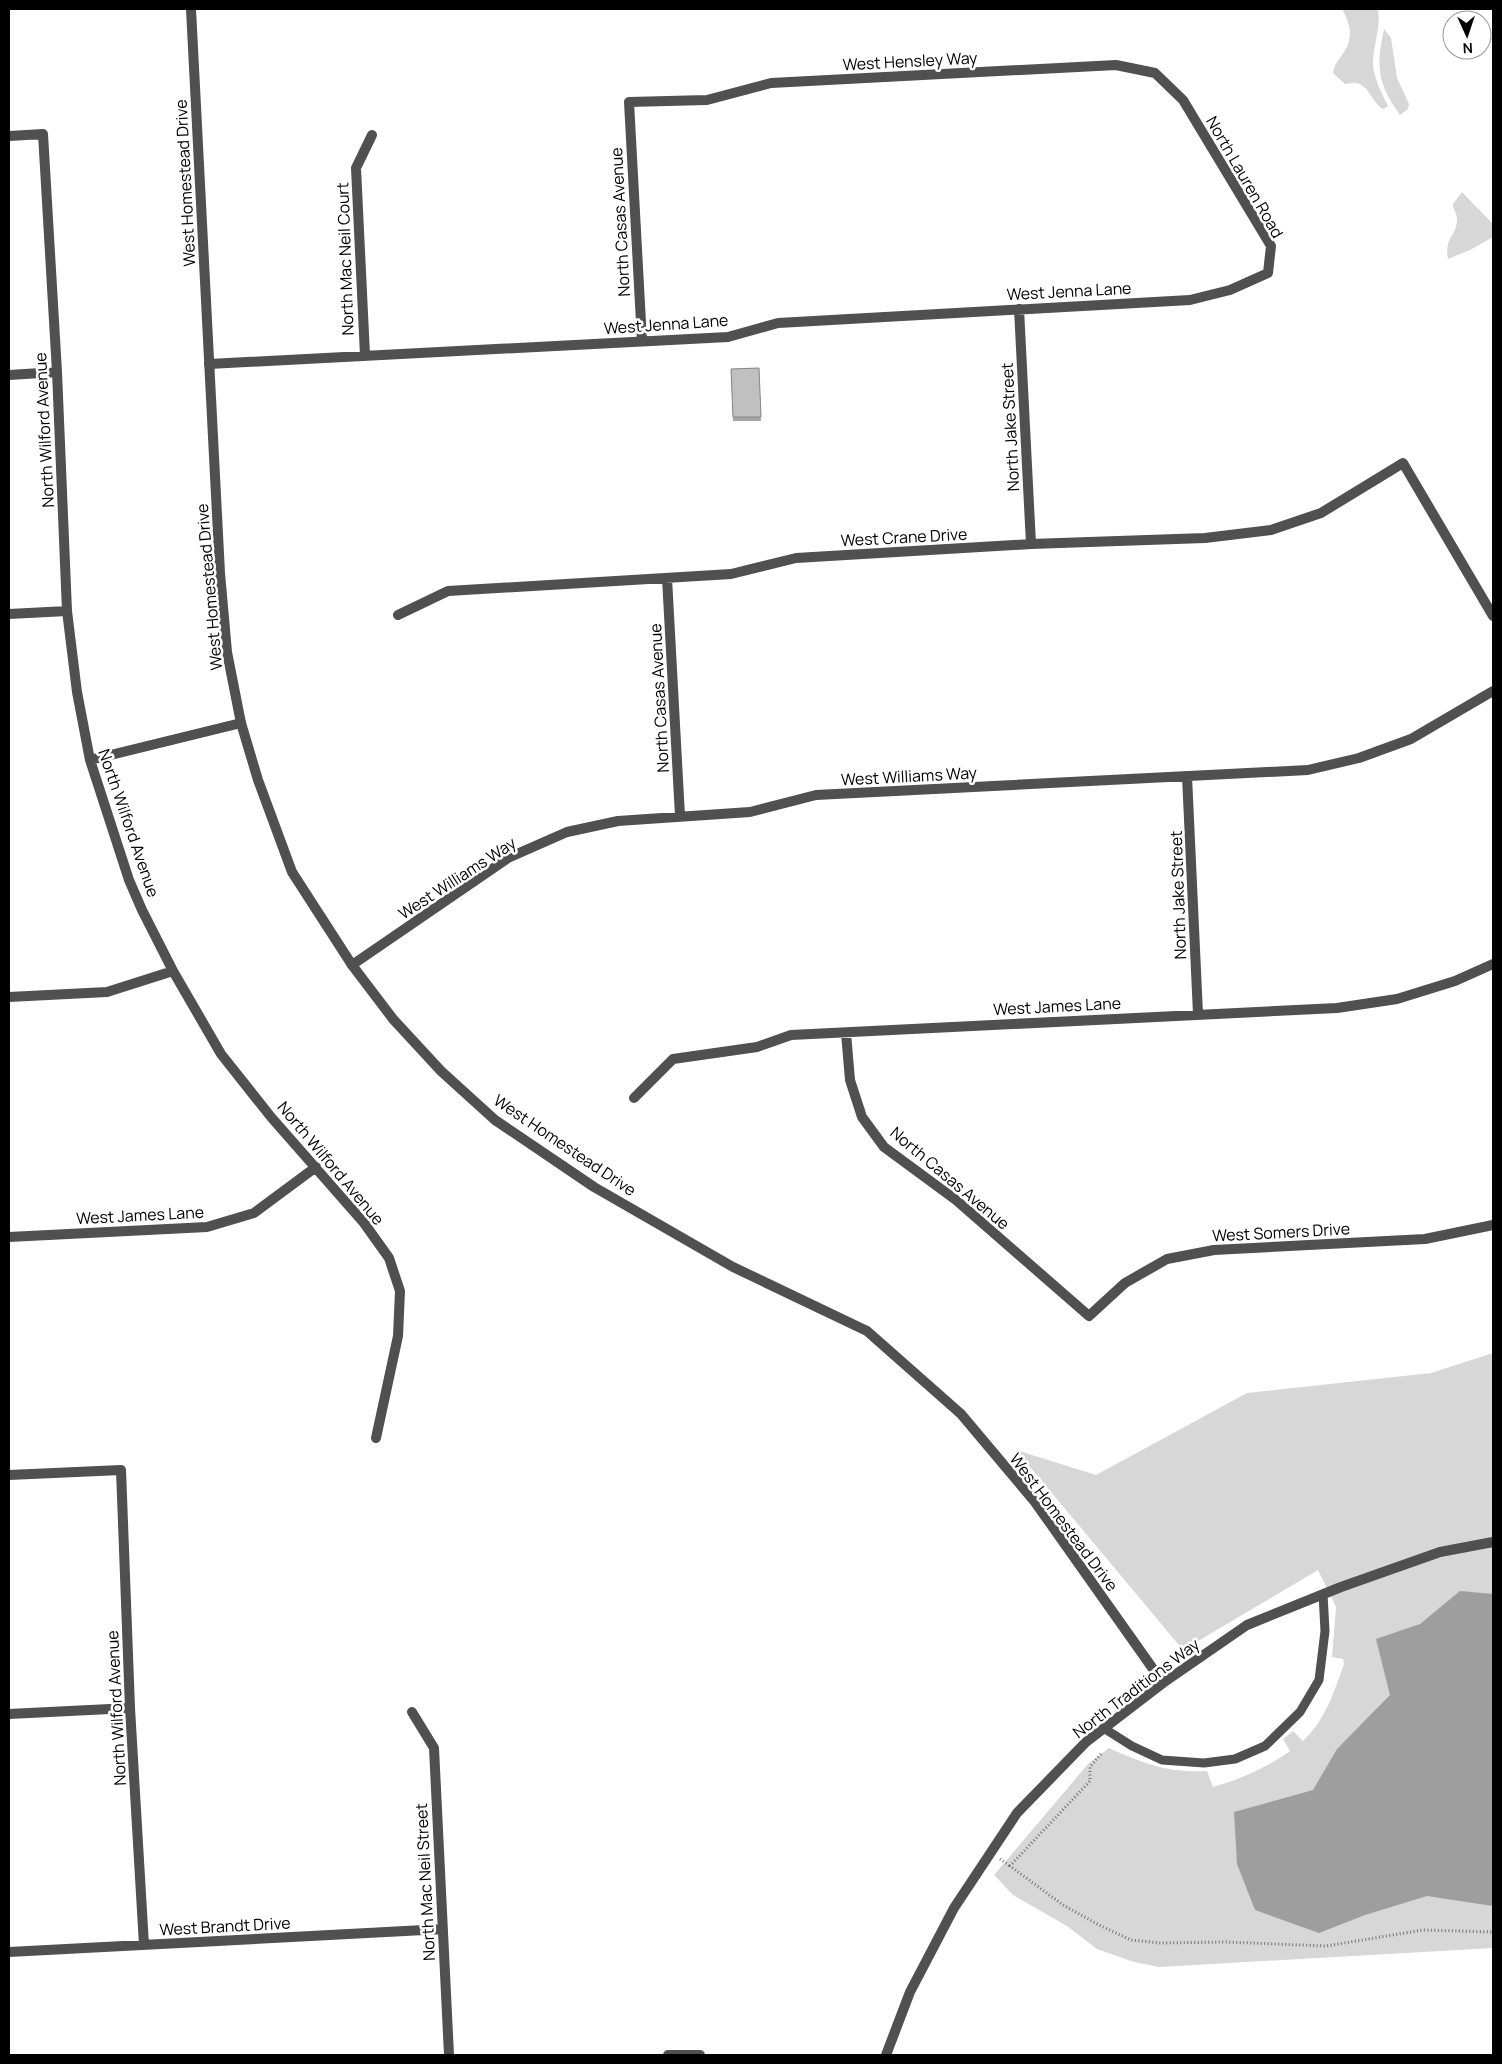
<svg xmlns="http://www.w3.org/2000/svg" width="1502" height="2064" font-family="Manrope,sans-serif">
<style>
.green{fill:#d7d7d7}
.water{fill:#9e9e9e}
.lines{fill:none;stroke-linecap:round;stroke-linejoin:round}
.path{stroke:#727272;stroke-width:3;stroke-dasharray:1 2.5;stroke-linecap:butt}
.service{stroke:#505050;stroke-width:9}
.minor{stroke:#505050;stroke-width:10}
.tertiary{stroke:#505050;stroke-width:10}
.wall{fill:#a5a5a5}
.building{fill:#c0c0c0;stroke:#868686}
.labels{text-anchor:middle;stroke-width:5;stroke-linejoin:round;paint-order:stroke}
.street-label{font-size:16px;fill:#000;stroke:#fff}
</style>
<rect width="100%" height="100%" fill="#fff"/>
<path class="green" d="M1342 9H1378C1381 27 1374 43 1373 61 1373 77 1381 92 1388 106L1383 109C1373 104 1370 87 1357 83 1353 82 1349 84 1345 84L1333 73C1334 65 1338 61 1342 55 1354 39 1351 25 1342 9Z
M1384 29 1391 38 1397 78 1409 104 1408 109 1400 115C1377 83 1376 67 1384 29Z
M1462 192 1493 224V237L1470 250 1448 259C1444 236 1457 237 1457 219 1457 213 1453 210 1453 204Z
M1493 1353V1948L1159 1967 1134 1962 1097 1949 1067 1926 1013 1895 994 1875 1088 1764 1109 1748C1145 1764 1167 1773 1207 1771L1213 1787C1241 1779 1266 1768 1290 1751L1283 1739 1293 1731 1303 1741C1326 1719 1334 1692 1344 1664L1343 1659 1332 1657 1336 1607 1318 1570 1183 1650 1016 1450 1096 1475 1247 1393 1431 1373Z"/>
<path class="water" d="M1460 1591 1493 1594V1906L1427 1896 1365 1915 1319 1933 1255 1910 1237 1864 1234 1812 1313 1790 1337 1749 1390 1695 1376 1639 1420 1624Z"/>
<g class="lines">
<path class="path" d="M1101 1754 1090 1767V1781L1010 1866 1063 1905 1099 1925 1131 1940 1160 1943 1226 1942 1326 1946 1423 1930 1493 1932
M1000 1859 1010 1866"/>
<path class="service" d="M1105 1729 1132 1746 1162 1760 1204 1763 1235 1759 1265 1746 1300 1712 1319 1680 1325 1631 1323 1594"/>
<path class="minor" d="M9 136 43 134 57 372 67 611 77 692 90 760 129 880 142 910 173 971 221 1054 271 1117 364 1223 389 1258 400 1291 398 1336 376 1438
M1019 309 1031 544
M365 355 356 168 372 135
M209 364 728 337 778 323 1190 300 1230 290 1268 273 1271 246 1183 100 1155 73 1116 65 771 83 707 100 629 102 642 341
M9 375 57 372
M667 578 680 816
M9 614 67 611
M398 615 448 591 731 574 796 558 1031 544 1205 538 1271 530 1321 513 1403 463 1493 616
M90 760 241 723
M1187 776 1198 1014
M352 965 508 858 567 832 618 821 750 812 816 795 1308 770 1359 758 1411 739 1493 691
M9 997 107 992 173 971
M846 1033 850 1080 862 1117 884 1147 956 1200 1089 1316 1125 1283 1167 1259 1214 1250 1425 1239 1493 1225
M634 1098 673 1059 757 1047 791 1035 1337 1008 1397 999 1455 981 1493 964
M9 1237 207 1227 254 1213 316 1167
M9 1475 121 1470 130 1708 144 1945
M412 1712 434 1748 449 2055
M9 1714 130 1708
M9 1952 443 1929
M668 2055H700"/>
<path class="tertiary" d="M191 9 220 573 227 652 241 723 258 780 292 872 352 965 393 1019 441 1071 495 1120 594 1187 733 1267 867 1331 961 1414 1035 1502 1163 1683
M886 2055 910 1992 954 1908 1017 1813 1086 1742 1163 1683 1247 1625 1341 1587 1440 1552 1493 1542"/>
</g>
<path class="wall" d="M759 368 761 421H733L731 369Z"/>
<path class="building" d="M759 368 761 417H733L731 369Z"/>
<g class="labels">
<g class="street-label">
<text transform="translate(910 61) rotate(-3)" y="6">West Hensley Way</text>
<text transform="translate(1245 177) rotate(60)" y="6">North Lauren Road</text>
<text transform="translate(185 183) rotate(-93)" y="6">West Homestead Drive</text>
<text transform="translate(620 222) rotate(-93)" y="6">North Casas Avenue</text>
<text transform="translate(345 259) rotate(-92)" y="6">North Mac Neil Court</text>
<text transform="translate(1069 291) rotate(-3)" y="6">West Jenna Lane</text>
<text transform="translate(666 324) rotate(-4)" y="6">West Jenna Lane</text>
<text transform="translate(1010 427) rotate(-93)" y="6">North Jake Street</text>
<text transform="translate(44 430) rotate(-93)" y="6">North Wilford Avenue</text>
<text transform="translate(904 537) rotate(-3)" y="6">West Crane Drive</text>
<text transform="translate(209 587) rotate(-95)" y="6">West Homestead Drive</text>
<text transform="translate(659 698) rotate(-93)" y="6">North Casas Avenue</text>
<text transform="translate(909 776) rotate(-3)" y="6">West Williams Way</text>
<text transform="translate(129 823) rotate(71)" y="6">North Wilford Avenue</text>
<text transform="translate(457 878) rotate(-33)" y="6">West Williams Way</text>
<text transform="translate(1178 895) rotate(-92)" y="6">North Jake Street</text>
<text transform="translate(1057 1006) rotate(-3)" y="6">West James Lane</text>
<text transform="translate(565 1145) rotate(34)" y="6">West Homestead Drive</text>
<text transform="translate(331 1163) rotate(50)" y="6">North Wilford Avenue</text>
<text transform="translate(950 1178) rotate(40)" y="6">North Casas Avenue</text>
<text transform="translate(140 1215) rotate(-3)" y="6">West James Lane</text>
<text transform="translate(1281 1232) rotate(-3)" y="6">West Somers Drive</text>
<text transform="translate(1064 1522) rotate(53)" y="6">West Homestead Drive</text>
<text transform="translate(1136 1688) rotate(-37)" y="6">North Traditions Way</text>
<text transform="translate(116 1708) rotate(-93)" y="6">North Wilford Avenue</text>
<text transform="translate(425 1882) rotate(-93)" y="6">North Mac Neil Street</text>
<text transform="translate(225 1926) rotate(-3)" y="6">West Brandt Drive</text>
</g>
</g>
<rect width="1502" height="2064" fill="none" stroke="#000000" stroke-width="20"/>
<g transform="translate(1467 35) rotate(177)"><circle r="24" fill="#ffffff" stroke="#999999"/>
<path d="M0-4L9 19L0 12L-9 19Z" fill="#000000"/>
<text y="-8" font-size="14" font-weight="bold" text-anchor="middle" fill="#000000">N</text>
</g>
</svg>
